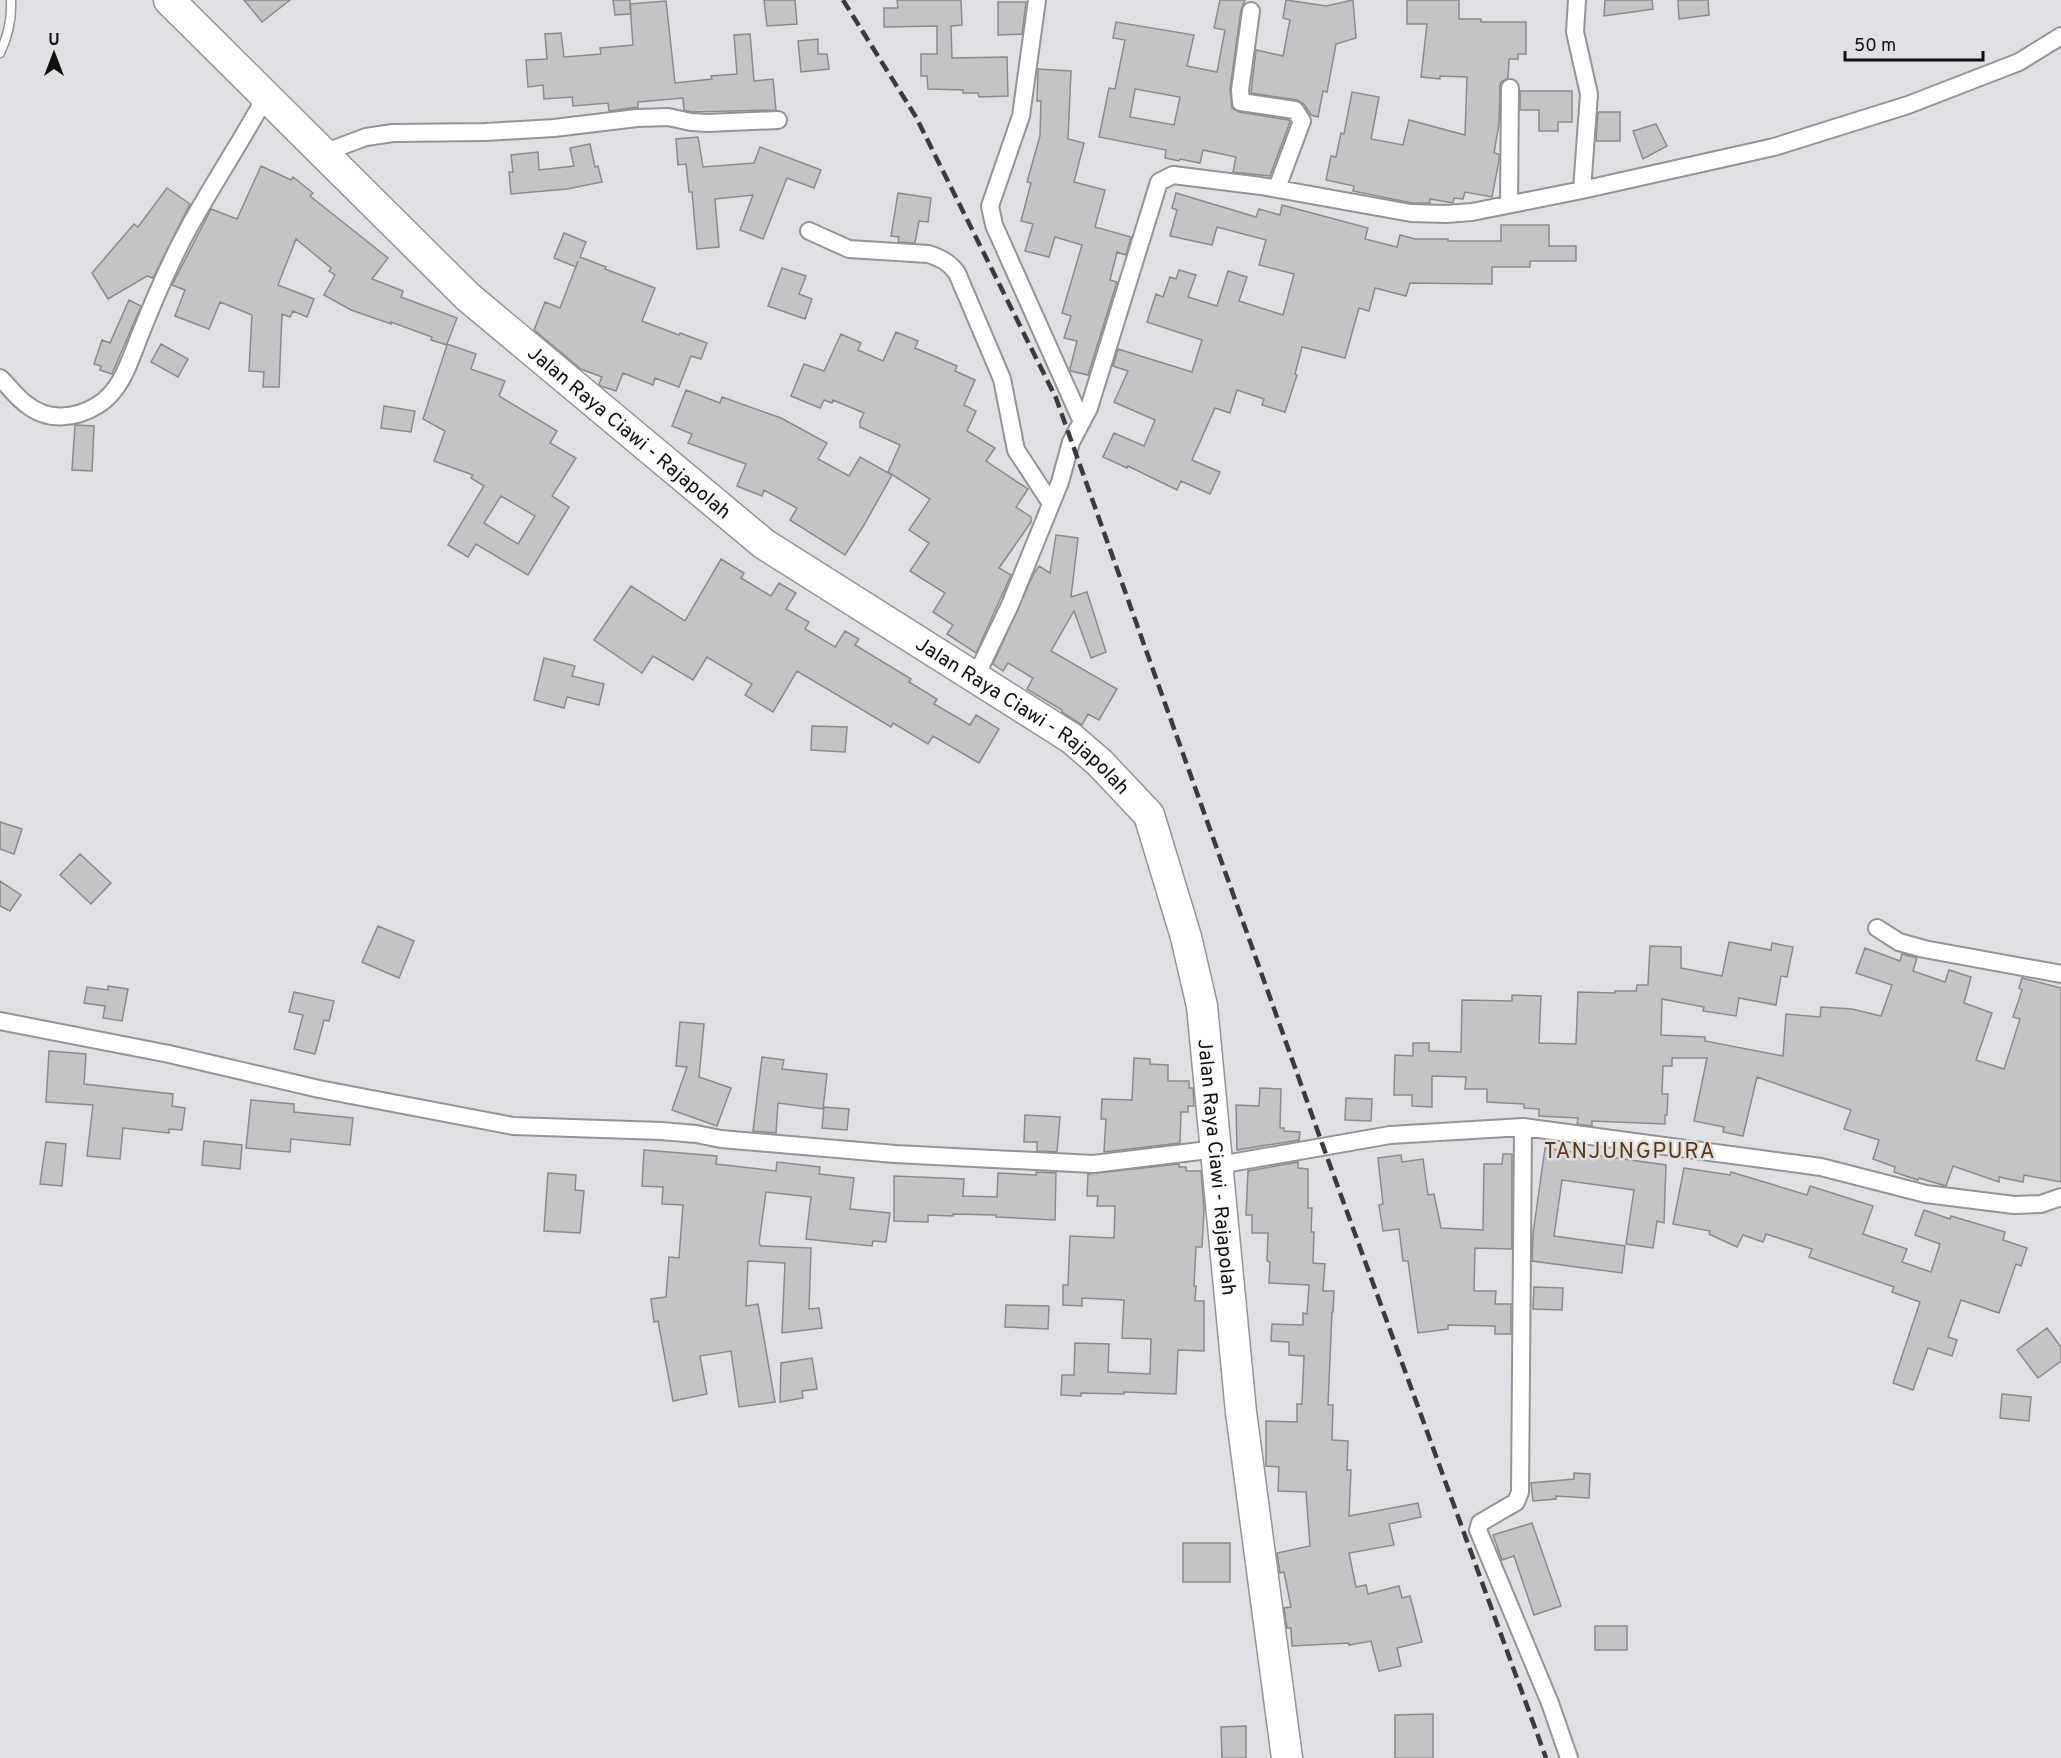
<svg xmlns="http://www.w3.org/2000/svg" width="2061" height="1758" font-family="Overpass,sans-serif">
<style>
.building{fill:#c5c3c6;stroke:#8b8a8c;stroke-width:1.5;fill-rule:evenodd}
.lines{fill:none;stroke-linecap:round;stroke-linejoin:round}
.lane-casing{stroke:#929497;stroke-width:11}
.street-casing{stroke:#929497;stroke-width:20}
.highway-casing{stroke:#929497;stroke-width:33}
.lane{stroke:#fff;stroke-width:8}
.street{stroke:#fff;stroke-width:16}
.highway{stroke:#fff;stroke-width:30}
.rail{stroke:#3a3b3c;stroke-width:4.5;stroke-dasharray:12 6;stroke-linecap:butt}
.labels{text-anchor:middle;stroke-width:5;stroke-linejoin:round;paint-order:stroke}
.street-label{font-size:20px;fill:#101011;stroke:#dee0e3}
.quarter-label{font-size:22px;letter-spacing:1.5px;fill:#61380c;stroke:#dee0e3}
</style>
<rect width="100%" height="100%" fill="#dee0e3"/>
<path class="building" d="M244 0H290L262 22Z
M613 0H630L631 14 615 15Z
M764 0H795L797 24 767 26Z
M897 0H961L962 25 951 26 952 58 1007 57 1008 96 979 97 978 93H963V90L928 89 927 76H921V54H937V26L884 27V8H898Z
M1220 0H1245L1241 10 1230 89 1232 108 1239 112 1289 120 1290 122 1270 176 1233 172 1236 157 1203 150 1200 163 1180 159 1179 161 1165 158 1166 150 1099 137 1109 88 1115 89 1125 40 1113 38 1116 22 1194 35 1187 66 1217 72 1225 30 1214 28ZM1135 89 1180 97 1174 125 1130 117Z
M1286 0 1326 6 1353 0 1356 38 1336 44 1327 92 1323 91 1318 117 1311 115 1304 104 1297 100 1251 93 1256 50 1283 56 1290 20 1283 18Z
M1407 0H1459V19H1481V22H1526V54H1518V59H1509L1508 78 1501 82 1500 87 1499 124 1494 153 1499 154V160L1492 197 1465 192 1463 199 1454 198 1453 203 1430 199V203H1412L1353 191 1354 186 1326 180 1331 156 1336 157 1341 133 1344 134 1352 92 1379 97 1371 139 1403 145 1409 120 1465 135 1467 77 1440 76V79L1421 77 1427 24H1407Z
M1605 0H1652L1653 9 1604 16Z
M1678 0H1708L1709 15 1679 19Z
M666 1 675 83 712 79 711 76 737 74 734 35 750 34 754 81 773 79 776 110 692 112 684 110 683 98 638 102V107L609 111 608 103 573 106 572 97 544 99 543 85 528 87 526 60 547 59 545 34 561 33 564 57 601 54 600 48 633 45 630 4Z
M998 2H1026L1022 34 998 35Z
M818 39V54H827L829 69 801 72 798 41Z
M1038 69 1071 71 1068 139 1084 143 1074 182 1105 190 1095 227 1131 237 1126 255 1117 252 1110 280 1117 282 1088 375 1071 371 1070 369 1077 341 1064 338 1071 316 1062 313 1082 245 1055 237 1049 257 1025 251 1033 224 1021 221 1031 183 1027 182 1040 136 1041 101H1037Z
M1520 91H1572V122H1558V131H1539V110H1520Z
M1598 112H1620V141H1596Z
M1656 124 1667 146 1643 159 1633 131Z
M698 137 703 167 754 163 760 147 821 170 814 188 787 178 763 239 740 230 753 195 715 199 719 247 697 249 692 192H689L686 164 678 165 676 139Z
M590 144 595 167 598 166 602 182 567 189 511 194 509 172H513L511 155 538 152 539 170 574 166 570 148Z
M261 166 291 180 293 177 313 193 310 196 388 258 372 279 403 291 401 297 457 318 447 344 476 354 471 369 505 381 499 396 557 431 550 443 576 458 552 496 569 507 528 575 476 544 468 557 448 545 484 486 471 478 473 475 434 461 445 431 423 419 447 345 431 340 432 337 391 322V324L351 310 324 295 335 275 329 271 331 268 296 239 278 285 314 299 307 317 293 311 290 317 282 314 279 387H263L264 372 249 371 252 315 220 302 209 329 175 316 185 290 172 285 206 219 211 209 237 219ZM501 496 535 516 518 544 484 523Z
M167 188 190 204 153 278 147 276 108 299 92 273 134 224 138 227Z
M898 193 931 198 928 222 919 221 915 243 898 242 899 237 891 236Z
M1176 193 1256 217 1259 209 1280 215 1282 205 1368 228 1365 239 1397 247 1400 235 1415 239H1448V241H1501V225H1549V246H1576V261H1530V267H1492V284L1410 283 1406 296 1375 288 1369 311 1359 308 1345 358 1302 347 1295 374 1297 375 1285 412 1262 405 1264 399 1237 390 1230 413 1215 408 1192 460 1220 472 1210 494 1181 481 1177 490 1128 466 1127 468 1103 457 1114 433 1144 446 1155 420 1114 402 1128 371 1113 366 1118 349 1192 372 1202 340 1147 322 1156 294 1163 297 1170 277 1176 279 1179 270 1196 275 1188 297 1217 306 1228 271 1247 277 1239 301 1283 315 1294 274 1259 265 1266 240 1217 227 1212 245 1170 236 1177 210 1172 208Z
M564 233 586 242 580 257 606 267 605 269 655 288 642 321 679 335 680 333 707 343 701 359 691 356 679 387 655 378 653 385 623 373 616 391 601 386 599 384 602 377 581 369 534 330 545 302 560 308 578 261 576 267 554 258Z
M782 268 806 276 799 294 812 299 805 319 768 306Z
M129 300 141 306 112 374 100 370 101 366 94 364 102 340 110 343Z
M896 332 918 341 915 348 957 366 955 371 975 380 964 405 976 411 967 431 995 448 986 461 1028 489 1016 507 1031 517V522L999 568 1011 575 976 653 947 634 953 625 933 612 945 593 910 571 929 543 909 530 930 499 888 472 900 445 860 427V421L864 413 833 400 832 403 824 400 820 408 791 396 804 364 824 371 841 334 861 343 858 350 883 361Z
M161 344 188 359 178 377 151 362Z
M686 390 720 403 722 397 781 418 827 443 818 459 849 476 860 457 892 475 864 525 845 555 790 520 797 508 764 490 762 496 737 486 746 464 688 443 692 434 672 426Z
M384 406 415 411 411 432 381 428Z
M75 425 94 426 92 471 72 470Z
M1056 535 1078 538 1071 597 1087 592 1106 652 1091 658 1074 611 1051 651 1117 689 1099 720 1088 714 1082 725 1062 712V710L1027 689 1033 678 1008 663 1003 671 993 664 1033 575 1039 566 1050 573Z
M721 559 744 573 741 578 771 596 779 583 796 593 786 609 809 622 805 629 835 647 845 631 859 639 855 645 911 679 909 682 937 699 934 704 970 725 976 715 999 729 979 763 933 736 928 744 893 723 891 727 797 671 773 712 745 695 752 684 707 657 693 680 653 656 642 673 594 640 631 586 685 621Z
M544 658 575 666 572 676 604 684 599 705 567 697 564 708 534 700Z
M812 726 847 727 845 752 811 750Z
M0 822 22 829 14 854 0 849Z
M80 854 111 883 91 904 60 875Z
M0 881 21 895 10 911 0 906Z
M378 926 414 941 399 978 362 962Z
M1729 942 1771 950 1772 943 1793 947 1787 977 1781 976 1776 1005 1739 998 1736 1016 1703 1011 1704 1007 1662 999 1661 1035 1705 1037V1041L1783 1056 1786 1014 1820 1017 1821 1007 1852 1009 1881 1016 1892 985 1856 973 1865 948 1900 961 1902 954 1917 958 1913 971 1945 982 1949 970 1971 977 1964 1003 1992 1013 1976 1060 2004 1069 2020 1019 2013 1017 2022 990 2019 988 2022 978 2061 988V1182L2024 1175 2023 1182 1999 1177V1182L1953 1166 1946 1186 1919 1178 1918 1180 1894 1172 1895 1167 1873 1159 1879 1140 1844 1129 1851 1110 1757 1077 1743 1136 1723 1132 1724 1127 1694 1121 1707 1058H1672V1066H1663L1662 1094H1668L1667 1115H1665V1124L1592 1121V1126L1577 1124 1578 1118 1539 1116V1109L1524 1108V1104L1487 1102V1089H1465L1466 1077 1432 1076V1107L1412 1106V1095H1394L1395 1055 1413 1056V1043H1429V1051L1461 1052 1462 1000 1512 1001V995L1541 996 1539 1043 1576 1044 1578 992 1615 993V991H1636L1637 985H1648L1650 946 1681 947V968L1722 976Z
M108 986 128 989 122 1021 103 1018 105 1006 84 1003 87 987 108 990Z
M294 992 334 1001 329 1021 324 1020 315 1054 294 1049 303 1015 289 1012Z
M680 1022 704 1024 699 1077 731 1088 717 1126 672 1110 687 1067 676 1066Z
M49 1051 86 1054 84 1084 173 1094 172 1106 185 1108 182 1130 169 1129V1133L123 1128 120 1159 87 1156 93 1105 46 1102Z
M762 1057 784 1060 782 1069 827 1074 823 1109 778 1103 776 1133 753 1131Z
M1134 1058 1150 1059V1064L1168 1065V1081H1189V1088H1193L1194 1106H1188V1112H1181L1180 1143 1104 1152 1106 1119H1101L1102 1099 1132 1100Z
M1260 1088 1281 1089 1280 1128H1284V1131L1300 1132 1299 1140 1237 1150 1236 1105 1259 1106Z
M1346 1098 1372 1099 1371 1121 1345 1120Z
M251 1100 294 1104V1112L353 1118 350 1145 291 1139 290 1152 246 1148Z
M824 1107 849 1109 847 1130 822 1128Z
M1025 1115 1060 1117 1057 1152 1037 1151V1142H1024Z
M204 1141 242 1145 240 1169 202 1165Z
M46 1142 66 1144 62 1186 40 1184Z
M1545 1148 1666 1165 1664 1223 1657 1221 1653 1248 1626 1244 1634 1190 1562 1180 1554 1236 1625 1246 1622 1273 1532 1261 1533 1234Z
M644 1150 717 1156 716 1164 776 1171 777 1162 820 1167 819 1174 854 1178 850 1209 890 1213 886 1242 873 1241 872 1246 806 1239 811 1197 766 1192 759 1243 761 1246 811 1248 809 1309 819 1308 822 1328 782 1333 785 1263 748 1261 746 1306 758 1304 775 1402 739 1407 731 1351 700 1356 707 1394 673 1401 658 1321 654 1322 651 1299 666 1297 669 1257 679 1258 683 1205 662 1204 663 1187 642 1186Z
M1503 1154H1512V1249L1475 1248 1474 1291H1496L1495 1304H1511V1334H1495V1326L1448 1325V1329L1418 1333 1408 1261H1403L1399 1229 1383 1231 1379 1205 1383 1204 1378 1158 1401 1155 1402 1162 1423 1159 1428 1195 1434 1194 1441 1228 1483 1230 1484 1164H1502Z
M1298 1162V1168L1308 1169V1208H1312L1311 1232H1314L1313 1263 1325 1264 1323 1291H1334L1333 1312H1332L1328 1405H1333L1332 1440 1348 1441 1347 1470H1351L1349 1516 1418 1503 1421 1517 1389 1524 1394 1545 1349 1553 1356 1587 1366 1585 1368 1594 1399 1586 1402 1598 1410 1596 1422 1642 1397 1648 1401 1666 1379 1671 1371 1641 1349 1645V1643L1292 1646 1291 1628H1287L1284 1608 1291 1607 1284 1572 1280 1573 1277 1553 1310 1546 1306 1492 1278 1491 1279 1467 1266 1466V1421L1297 1422V1404H1302L1304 1356 1289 1355V1342L1271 1341 1272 1324 1303 1325V1313L1307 1314 1309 1285 1269 1283 1270 1262 1267 1261 1268 1233H1252V1215H1246L1248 1171Z
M1179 1164V1167H1186V1171H1201L1204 1210 1202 1247H1196L1194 1286H1196L1195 1301H1204V1351L1178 1350 1176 1394 1124 1392V1394L1081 1393V1396L1061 1395 1062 1375H1074L1075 1343 1109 1344 1108 1372 1150 1374 1151 1339 1122 1338 1124 1300 1082 1298V1306L1063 1305V1285H1068L1070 1236 1114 1238 1115 1206H1097L1098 1196H1087L1088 1174Z
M1684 1168 1730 1175 1731 1172 1807 1195 1810 1186 1873 1206 1863 1234 1907 1249 1902 1262 1931 1272 1940 1244 1915 1235 1924 1210 1950 1219 1951 1216 2005 1232 2003 1240 2027 1248 2021 1266 2016 1264 1999 1313 1961 1300 1948 1337 1957 1340 1952 1356 1928 1348 1913 1390 1893 1383 1920 1302 1892 1292 1894 1287 1809 1257 1812 1249 1766 1234 1763 1242 1743 1235 1737 1247 1709 1234 1710 1231 1673 1224Z
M1036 1172 1056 1173 1055 1220 996 1217V1215L953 1214V1216L928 1215V1222L894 1221V1176L964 1179 963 1196 997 1197 998 1173 1036 1175Z
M548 1173 576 1175 575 1190 584 1191 580 1233 544 1231Z
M1534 1287 1563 1288 1562 1310 1533 1309Z
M1006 1305 1049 1306 1048 1329 1005 1327Z
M2047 1328 2061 1347V1361L2038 1378 2017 1350Z
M812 1358 817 1389 802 1391 803 1398 780 1402 781 1363Z
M2002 1394 2031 1397 2029 1421 2000 1418Z
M1574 1473 1590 1474 1589 1498 1556 1496V1499L1533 1501 1531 1483 1574 1479Z
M1532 1523 1561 1606 1534 1615 1514 1556 1502 1560 1493 1535Z
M1183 1543H1230V1582H1183Z
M1595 1626H1627V1650H1595Z
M1433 1714V1758H1395V1715Z
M1246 1726V1758H1222L1221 1727Z"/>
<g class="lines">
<g class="lane-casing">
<path id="lane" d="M0 53C8 36 12 19 11 0"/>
</g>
<g class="street-casing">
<path id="street" d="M1037 0 1021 116 990 206 994 225 1082 422
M1577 0 1575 32 1589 94 1582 190
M1251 11 1240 90 1241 102 1295 110 1302 121 1277 188
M323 153 366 137 393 133 486 132 554 128 637 118 668 117 691 122 707 123 778 120
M1509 203 1510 88
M809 231 849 249 928 254C941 258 949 262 957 273L1002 379 1016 450 1050 502
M0 378C9 386 16 397 26 404 48 422 75 419 98 405 122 390 130 360 140 335 154 300 169 264 187 231 212 185 241 142 266 96
M975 678 1010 605 1060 482 1071 442 1089 408 1159 182 1173 175 1261 186 1411 213 1446 214 1472 212 1582 190 1774 147 1908 105 2019 62 2061 36
M1877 928 1899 942 1924 949 2061 974
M0 1021 169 1054 319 1089 513 1126 661 1131 696 1134 721 1139 895 1154 1093 1164 1217 1149
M1523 1127 1520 1492 1516 1502 1480 1523 1478 1530 1550 1703 1569 1758
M1219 1165 1390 1135 1523 1127 1821 1167 1926 1194 2014 1205 2041 1204 2061 1197"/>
</g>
<g class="highway-casing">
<g id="highway">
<path id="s1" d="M169 0 468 297 764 544 1071 738 1100 763 1149 815 1186 937 1202 1006 1241 1412 1287 1758"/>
</g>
</g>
<use href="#lane" class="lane"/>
<use href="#street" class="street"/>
<use href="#highway" class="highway"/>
<path class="rail" d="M843 0 916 117 1056 398 1323 1146 1546 1758"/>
</g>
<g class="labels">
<g class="street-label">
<text dy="7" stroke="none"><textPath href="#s1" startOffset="632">Jalan Raya Ciawi - Rajapolah</textPath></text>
<text dy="7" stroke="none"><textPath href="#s1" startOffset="1118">Jalan Raya Ciawi - Rajapolah</textPath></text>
<text dy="7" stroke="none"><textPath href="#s1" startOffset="1640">Jalan Raya Ciawi - Rajapolah</textPath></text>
</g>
<g class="quarter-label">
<text x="1630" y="1158">TANJUNGPURA</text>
</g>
</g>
<g transform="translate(54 54)" stroke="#dee0e3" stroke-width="4.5" paint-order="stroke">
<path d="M0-4.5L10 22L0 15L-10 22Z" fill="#101011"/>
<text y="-9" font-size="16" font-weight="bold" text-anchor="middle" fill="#101011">U</text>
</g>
<path d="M1845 51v9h138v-9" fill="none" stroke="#101011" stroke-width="3"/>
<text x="1854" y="51" font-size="18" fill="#101011" stroke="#dee0e3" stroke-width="4.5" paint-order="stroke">50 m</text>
</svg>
